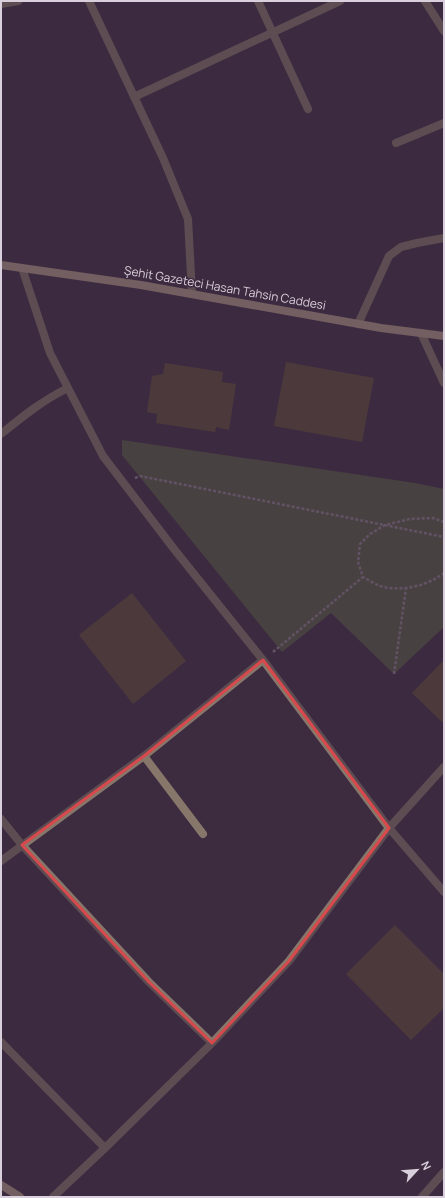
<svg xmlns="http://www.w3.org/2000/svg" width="445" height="1198" font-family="Manrope,sans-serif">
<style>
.green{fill:#585b43}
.building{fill:#5f4b36}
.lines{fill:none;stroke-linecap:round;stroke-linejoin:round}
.path{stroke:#908293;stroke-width:2.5;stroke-dasharray:3 2;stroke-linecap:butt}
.street{stroke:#86776a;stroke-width:8}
.secondary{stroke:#b59c89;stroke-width:8}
.marked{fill:none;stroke:#d7494c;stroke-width:3;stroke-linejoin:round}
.labels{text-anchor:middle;stroke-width:3;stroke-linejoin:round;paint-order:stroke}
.street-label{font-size:12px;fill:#dacfdc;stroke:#3d2b40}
</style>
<rect width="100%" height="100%" fill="#3d2b40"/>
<path class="green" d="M122 440 415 483 444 489V627L394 674 331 613 282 652 122 455Z"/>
<path class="building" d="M286 362 374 378 362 442 274 426Z
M165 363 223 372 222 382 236 384 229 430 216 427 215 432 156 423 157 414 147 412 152 376 163 374Z
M132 593 186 661 133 704 79 635Z
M444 660V720L442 722 412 693Z
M395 925 444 974V1008L411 1040 346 974Z"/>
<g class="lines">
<path class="path" d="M135 478 140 476 444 537
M444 522 433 518 410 519 385 525 370 534 360 544 358 562 363 577C369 580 376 585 383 587 404 591 427 586 444 573
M273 652 363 577
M394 674 406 588"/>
<path class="street" d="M89 1 163 158 188 219 192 294
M258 1 308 109
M425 1 444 31
M1 4 18 1
M134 97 340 1
M396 143 444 123
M22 268 50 353 103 456 174 549 263 660 389 828 444 892
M358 324 389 256 401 247 417 243 444 238
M421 333 444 383
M1 434C22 417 43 400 68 388
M144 756 203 834
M1 819 22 845 149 982 212 1043
M1 861 144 756 263 660
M1 1042 105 1148
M53 1197 105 1148 212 1043 289 961 389 828 444 767
M422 1197 444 1172"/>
<path class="secondary" d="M1 265 141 285 381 328 444 336
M1 1185 20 1197"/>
</g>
<path d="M0 0H445V1198H0ZM263 660 389 828 289 961 212 1043 149 982 22 845 144 756Z" fill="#3d2b40" fill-opacity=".55" fill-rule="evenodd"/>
<path class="marked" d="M263 660 389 828 289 961 212 1043 149 982 22 845 144 756Z"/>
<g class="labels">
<g class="street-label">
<text transform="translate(225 288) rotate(10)" y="4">Şehit Gazeteci Hasan Tahsin Caddesi</text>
</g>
</g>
<rect width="445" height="1198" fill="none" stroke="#dacfdc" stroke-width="4"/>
<g transform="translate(417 1170) rotate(64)" stroke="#3d2b40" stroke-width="3" paint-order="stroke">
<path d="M0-3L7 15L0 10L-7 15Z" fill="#dacfdc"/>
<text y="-6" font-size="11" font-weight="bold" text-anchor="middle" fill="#dacfdc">N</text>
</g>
</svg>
